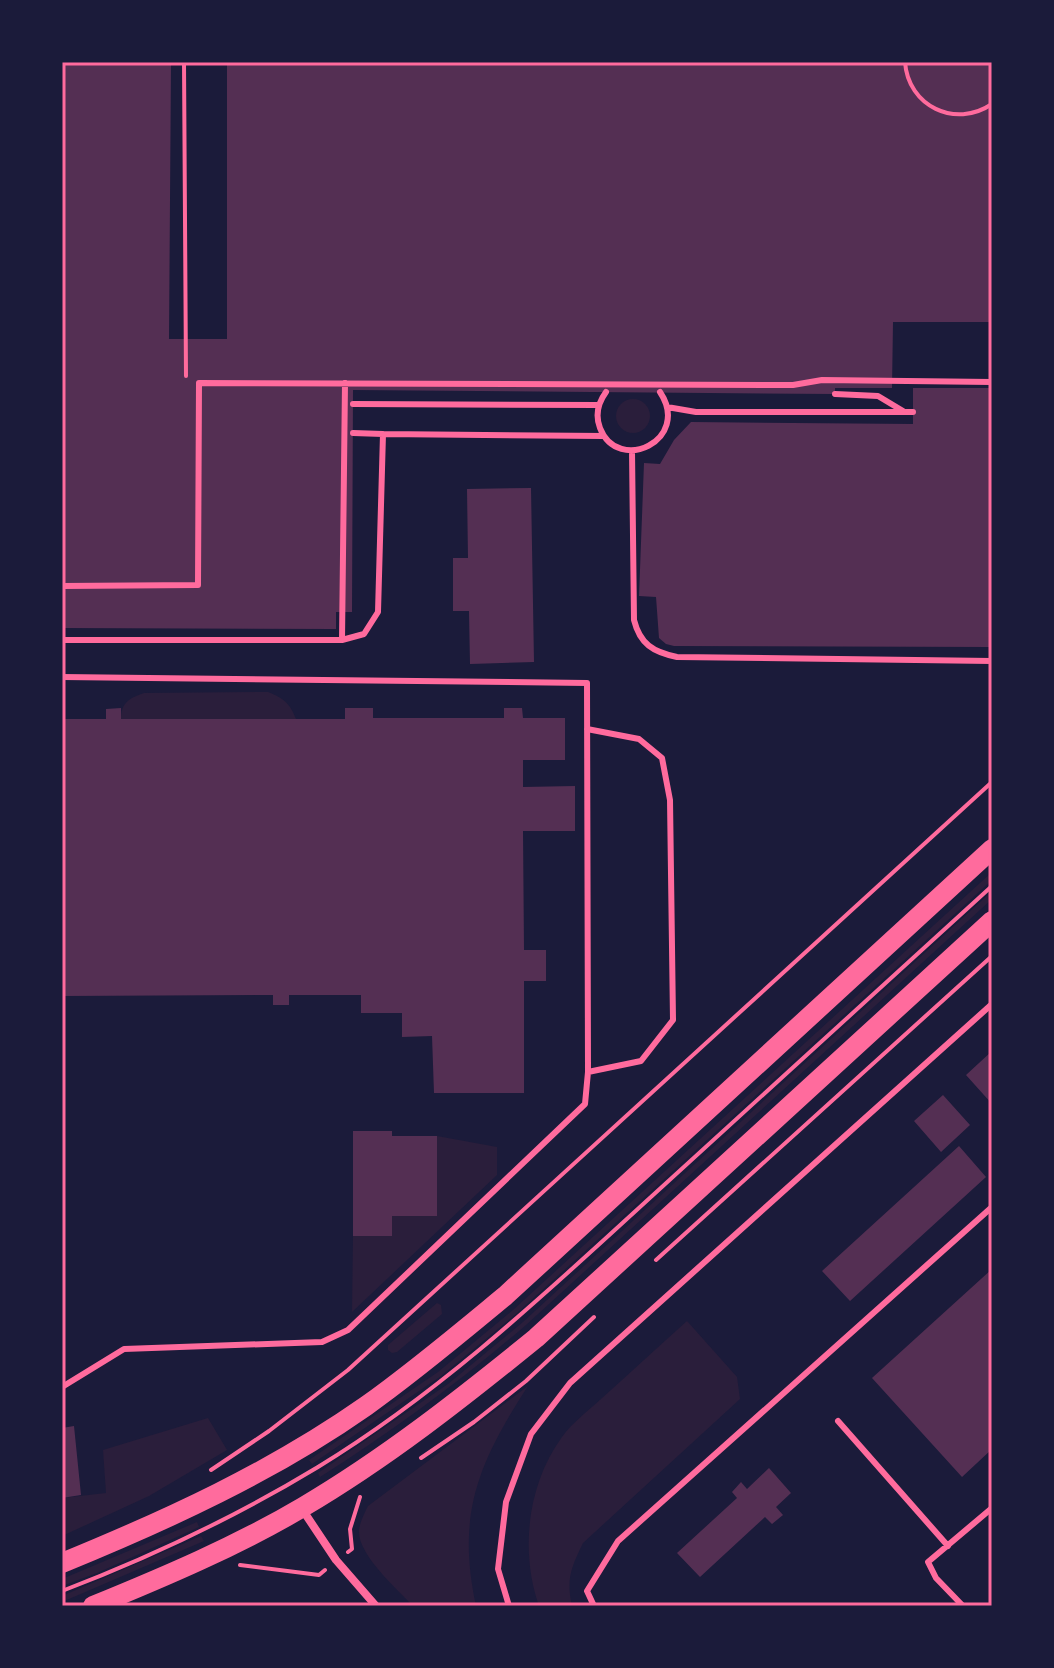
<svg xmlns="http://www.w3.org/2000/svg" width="1054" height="1668" font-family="Poppins,sans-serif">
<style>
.green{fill:#2a1e3b}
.building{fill:#542f53}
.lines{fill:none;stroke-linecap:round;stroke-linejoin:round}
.path{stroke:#ff6b9d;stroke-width:4}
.service{stroke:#ff6b9d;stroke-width:6}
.minor{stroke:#ff6b9d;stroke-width:8}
.primary{stroke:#ff6b9d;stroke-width:20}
.neatline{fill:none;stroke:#ff6b9d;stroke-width:3}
</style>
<rect width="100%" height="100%" fill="#1b1b3a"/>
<path class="green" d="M616 416a17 17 0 1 1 34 0a17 17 0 1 1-34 0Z
M268 692C283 698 290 703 296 719H121C121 703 129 698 144 693Z
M992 872V880L516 1314 441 1376 312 1464 309 1460 438 1372 513 1310Z
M992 891V899L526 1325C461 1381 393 1431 320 1477L318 1473 448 1384 523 1322Z
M437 1136 497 1147V1175L352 1312 353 1236H392V1216H437Z
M437 1303 441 1305 442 1314 397 1352 392 1353 388 1350V1345Z
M687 1321 737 1377 740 1399 583 1543C571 1568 566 1579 572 1606H539C520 1552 527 1485 562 1437 572 1423 588 1411 601 1399 630 1373 658 1347 687 1321Z
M528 1386C479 1462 456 1513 476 1606H413C397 1589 357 1554 359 1530 360 1522 364 1514 368 1506Z
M208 1418 227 1450 149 1496 62 1536V1498L106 1493 103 1450Z
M197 1522 199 1527 97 1573 62 1586V1579Z
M201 1536 204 1541 62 1602V1596Z"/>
<path class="building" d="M62 62H171L169 339H227V62H992V322H893L892 388H835V394L353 390 352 612H336V629L62 628Z
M913 388H992V647L674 646 666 644 659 638 656 597 639 596 644 463 660 464 674 440 691 422 913 424Z
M531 488 534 662 470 664 469 611H453V558H468L467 489Z
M121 708V719H345V708H373V718H504V708H522L523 718H565V760H523V787L575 786V831H523L524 950H546V981H524V1093H434L432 1036 402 1037V1013H361V995H289V1005H273V995L62 996V719H106V709Z
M992 1051V1104L966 1075Z
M943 1095 970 1125 941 1152 914 1121Z
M353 1131H392V1136H437V1216H392V1236H353Z
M959 1146 986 1177 850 1301 822 1271Z
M992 1269V1412L990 1414 992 1417V1449L962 1477 872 1378Z
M74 1426 81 1495 62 1498V1428Z
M769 1468 791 1493 776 1507 783 1515 772 1524 765 1517 700 1577 677 1553 737 1498 732 1492 741 1482 747 1489Z"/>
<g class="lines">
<path class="path" d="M184 62 186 376
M905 62C908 106 955 129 992 104
M656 1260 992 956
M421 1458 474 1422 526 1381 594 1317
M211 1470 269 1431 348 1370 992 782
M348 1552 352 1549 350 1529 360 1497
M240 1565 319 1575 325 1570
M62 1591C151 1557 237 1516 318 1467 441 1392 546 1293 652 1196 765 1093 879 989 992 886"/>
<path class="service" d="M606 392C598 403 595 415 600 428 618 475 692 440 660 392
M835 394 878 396 903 411
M353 404 599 405
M667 407 696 412H913
M353 433 383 434
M632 451 634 620C640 644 653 652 677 657L992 661
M62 586 198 585 199 383 793 385 822 380 992 382
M62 640H342L364 634 378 612 383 434 604 436
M342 640 345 383
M62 677 587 683 588 1072 585 1104 348 1330 322 1342 124 1349 62 1387
M587 729 639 739 662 758 670 800 673 1020 641 1061 588 1072
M838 1421 948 1546
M509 1606 498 1569 506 1502 531 1434 570 1383 992 1004
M594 1606 587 1591 618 1541 992 1207
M963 1606 936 1578 928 1562 992 1508"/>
<path class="minor" d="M302 1509 336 1560 376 1606"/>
<path class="primary" d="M62 1563C167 1520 272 1472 366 1406 414 1372 459 1334 505 1296L992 849
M93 1606C164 1577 237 1546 303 1507 386 1458 461 1399 536 1338L992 921"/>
</g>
<rect width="1054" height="1668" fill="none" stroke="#1b1b3a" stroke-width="128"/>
<rect x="64" y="64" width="926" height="1540" class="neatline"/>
</svg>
